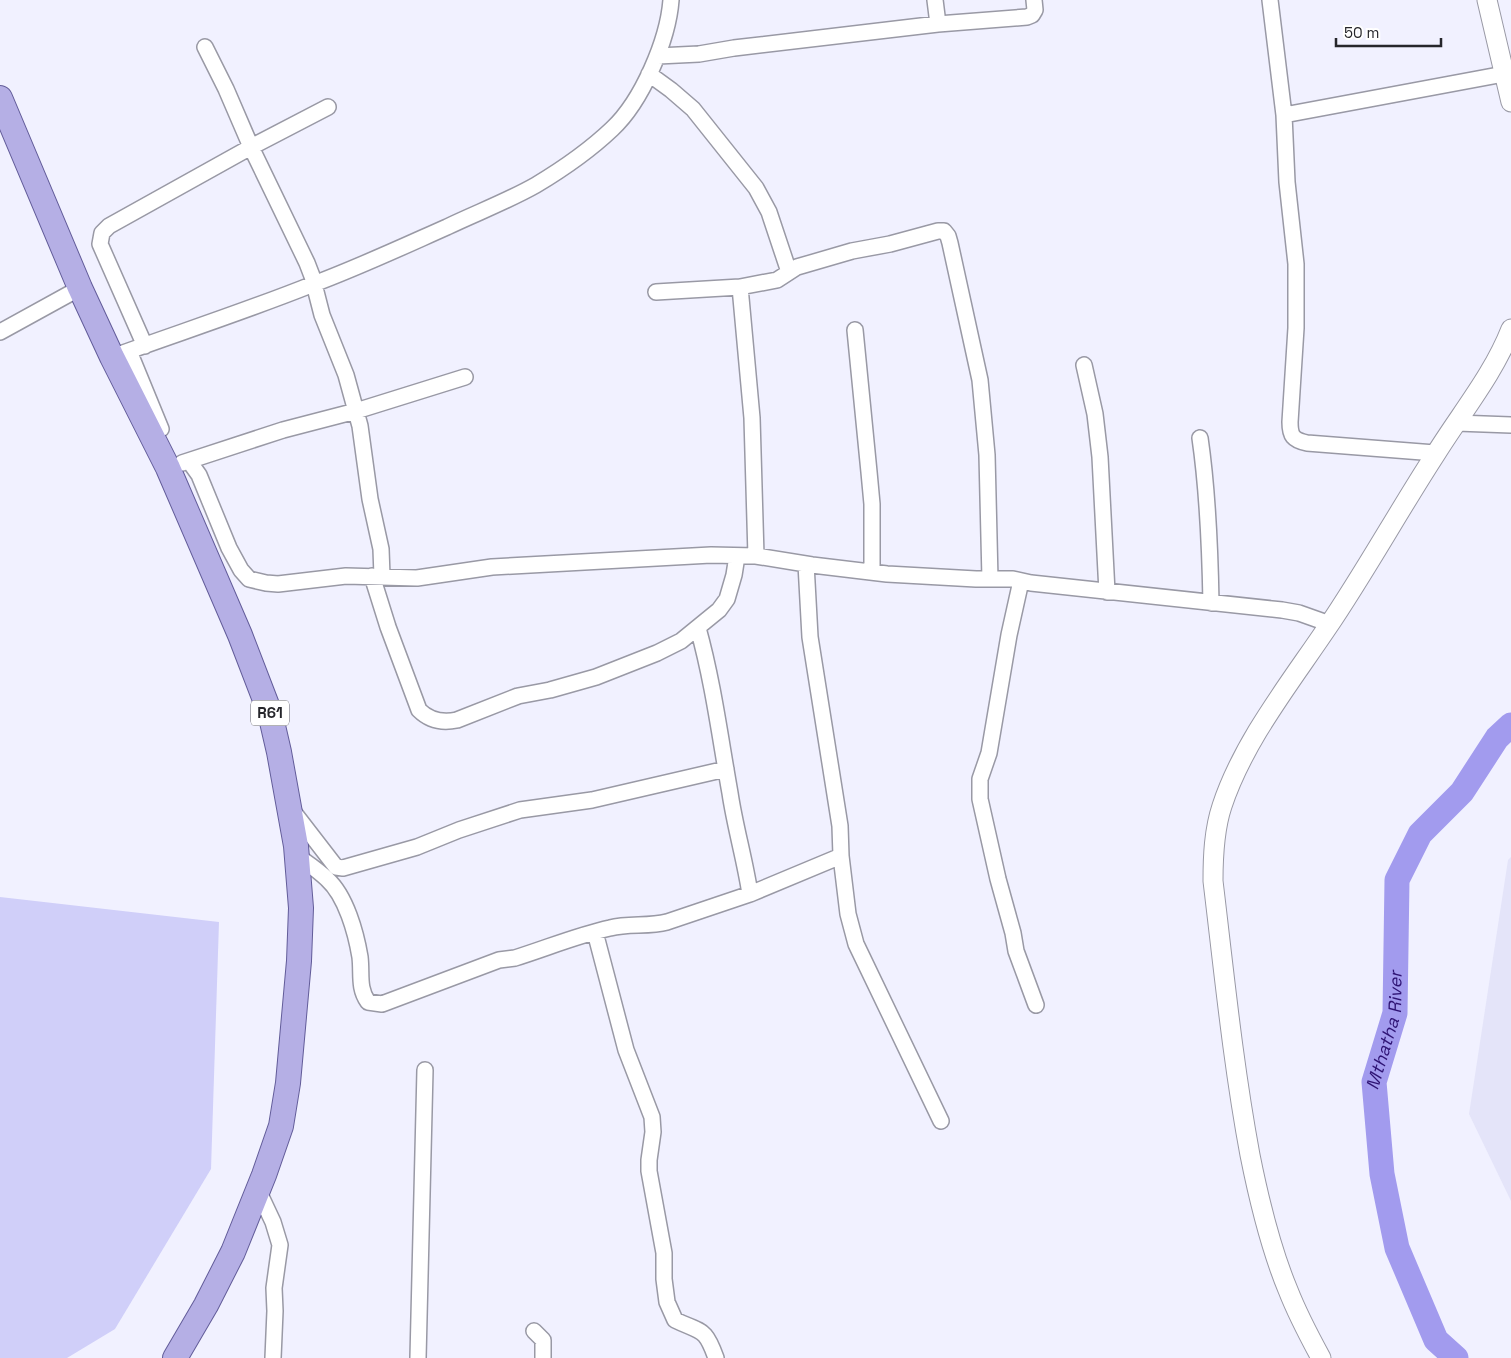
<svg xmlns="http://www.w3.org/2000/svg" width="1511" height="1358" font-family="'Space Grotesk',sans-serif">
<style>
.built{fill:#e4e4f9}
.green{fill:#d0cff9}
.lines{fill:none;stroke-linecap:round;stroke-linejoin:round}
.river{stroke:#a29bee;stroke-width:25}
.minor-casing{stroke:#9999a5;stroke-width:18}
.tertiary-casing{stroke:#9999a5;stroke-width:21}
.primary-casing{stroke:#625c99;stroke-width:26}
.minor{stroke:#fff;stroke-width:15}
.tertiary{stroke:#fff;stroke-width:19}
.primary{stroke:#b5afe5;stroke-width:24}
.labels{text-anchor:middle;stroke-width:4.5;stroke-linejoin:round;paint-order:stroke}
.shield{fill:#fff;stroke:#67676b;stroke-width:1}
.shield-label{font-size:15px;font-weight:bold;fill:#26262b}
.water-label{font-size:18px;font-style:italic;fill:#2f1474;stroke:#fff}
</style>
<rect width="100%" height="100%" fill="#f1f1ff"/>
<path class="built" d="M1511 857V1201L1469 1114 1508 860Z"/>
<path class="green" d="M0 897 219 922 211 1169 115 1329 67 1358H0Z"/>
<g class="lines">
<path class="river" id="s1" d="M1456 1358 1436 1340 1397 1248 1382 1174 1374 1082 1395 1013 1397 880 1420 834 1462 792 1497 738 1511 725"/>
<g class="minor-casing">
<path id="minor" d="M935 0 938 24
M1270 0 1284 115 1287 182 1296 264V328L1290 422C1290 436 1293 440 1307 443L1435 453
M205 47 226 89 251 147 307 263 312 276 322 315 346 375 360 426 370 499 381 549 382 576
M658 56 699 54 734 48 938 24 1027 17 1032 15 1035 10 1034 0
M649 74 671 90 693 109 756 188 769 212 789 272
M1284 115 1504 74
M740 287 752 418 756 556
M656 292 740 287 777 280 797 267 852 251 890 244 938 231H944L948 236 950 243 980 380 987 455 990 579
M855 330 869 472 872 504V572
M0 332 80 288
M145 346 100 244 102 233 109 226 251 147 328 107
M129 351 161 429
M112 357C178 333 246 311 311 285 357 268 402 247 447 227 476 213 508 201 536 185 561 170 591 149 612 129 642 101 668 40 671 0
M1084 365 1095 414 1100 457 1107 592
M1457 423 1511 425
M1200 438C1208 493 1210 547 1211 603
M189 461 199 475 229 548 241 570 249 579 266 583 278 584 346 576 417 578 492 567 711 555 756 556 812 565 887 574 976 579H1013L1031 583 1282 610 1299 613 1330 624
M182 463 283 430 356 411 465 377
M372 576 388 627 419 710C430 721 443 723 457 720L518 696 550 690 596 677 657 653 681 641 719 610 727 599 734 575 737 556
M1021 581 1009 635 989 753 980 779V799L998 879 1013 933 1016 951 1036 1005
M698 628C713 682 720 737 730 793 735 827 745 860 750 894
M292 810 336 867 343 868 417 847 459 830 520 810 592 800 726 769
M296 855C307 863 318 870 327 879 346 896 356 933 360 957 362 974 358 988 368 1002L382 1004 499 960 515 958C547 948 578 935 610 928 629 923 648 927 667 922L750 894 841 856 840 826 810 637 806 564
M841 856 848 914 856 944 941 1121
M595 932 626 1050 652 1117 653 1132 649 1160V1171L664 1253V1279L667 1302 675 1320C702 1333 705 1327 716 1358
M258 1190 273 1222 280 1245 274 1288 275 1311 273 1358
M534 1331 543 1340V1358
M418 1358 425 1070"/>
</g>
<g class="tertiary-casing">
<path id="tertiary" d="M1487 0 1511 102
M1321 1358C1309 1336 1297 1313 1288 1290 1270 1247 1259 1200 1250 1155 1233 1064 1224 972 1213 881 1213 856 1214 830 1222 806 1243 742 1290 683 1327 628 1365 572 1398 512 1435 455 1461 413 1493 375 1511 329"/>
</g>
<g class="primary-casing">
<path id="primary" d="M0 98 80 288 112 357 168 468 240 635 270 713 279 752 296 846 301 908 299 961 288 1083 281 1126 264 1175 233 1252 206 1305 175 1358"/>
</g>
<use href="#minor" class="minor"/>
<use href="#tertiary" class="tertiary"/>
<use href="#primary" class="primary"/>
</g>
<g class="labels">
<rect class="shield" x="251" y="700.5" width="38" height="25" rx="4"/>
<g class="shield-label">
<text x="270" y="718">R61</text>
</g>
<g class="water-label">
<text dy="6" stroke="none"><textPath href="#s1" startOffset="348">Mthatha River</textPath></text>
</g>
</g>
<path d="M1336 38v8h105v-8" fill="none" stroke="#26262b" stroke-width="2.5"/>
<text x="1344" y="38" font-size="15" fill="#26262b" stroke="#ffffff" stroke-width="4" paint-order="stroke">50 m</text>
</svg>
